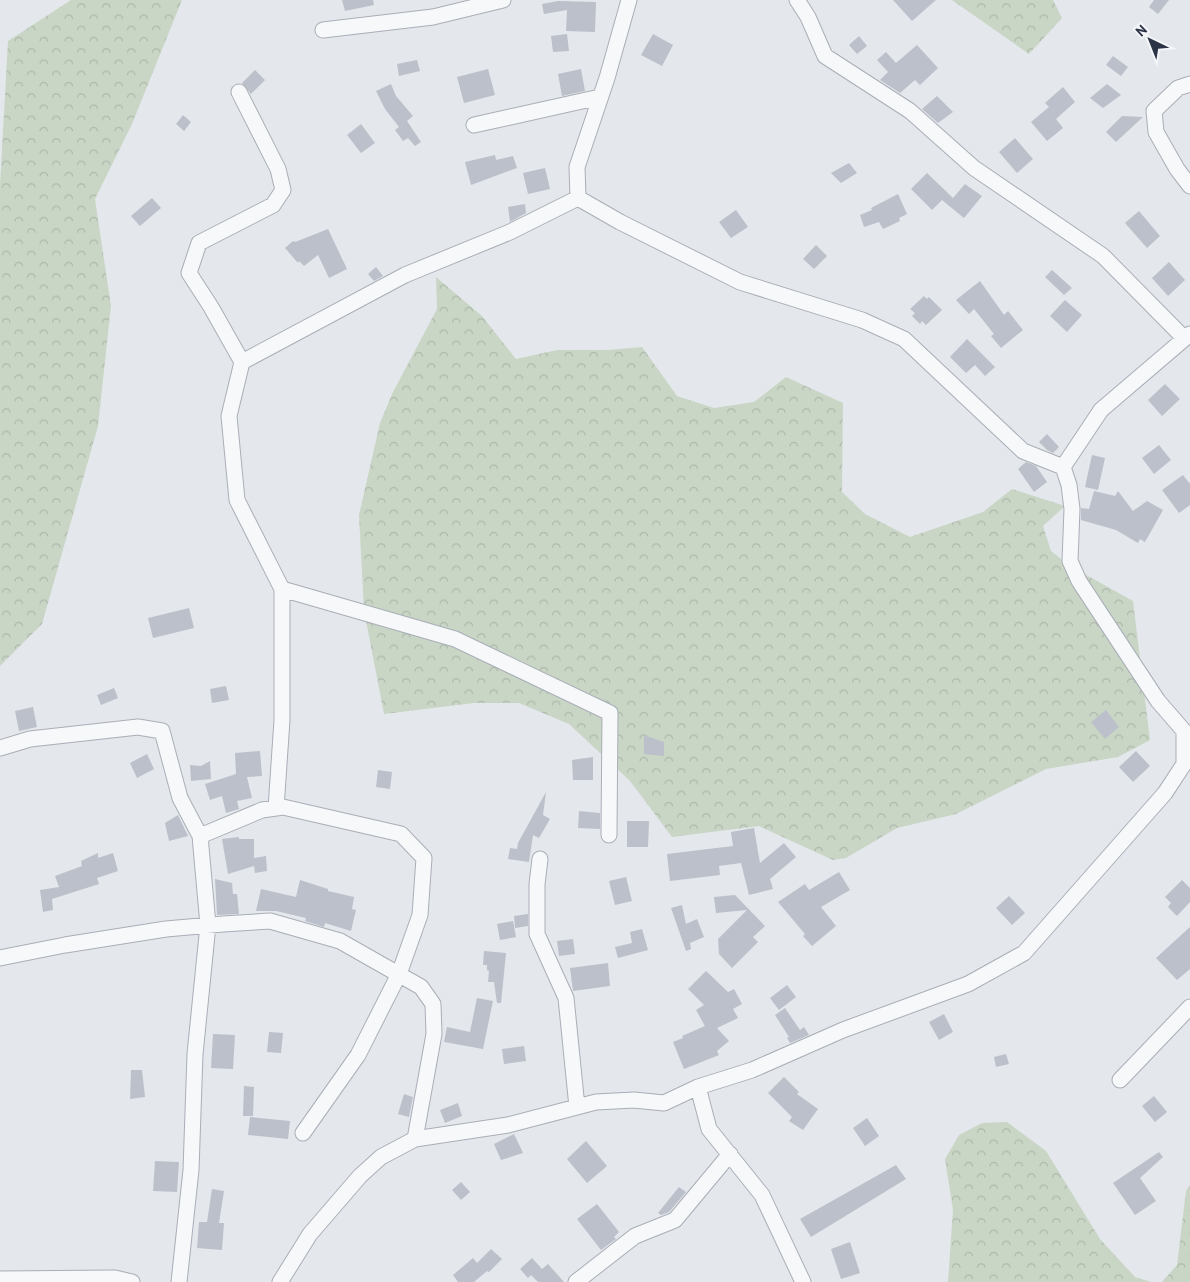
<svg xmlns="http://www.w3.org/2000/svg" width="1190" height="1282" font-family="'PT Sans',sans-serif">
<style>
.forest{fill:url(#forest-crowns)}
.building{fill:#bbc0ca}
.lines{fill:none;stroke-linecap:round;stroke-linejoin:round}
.minor-casing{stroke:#a9aeb7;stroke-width:17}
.minor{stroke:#f7f8fa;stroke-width:15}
</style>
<defs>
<pattern id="forest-crowns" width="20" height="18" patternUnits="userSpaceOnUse" patternTransform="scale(1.25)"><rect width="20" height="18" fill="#c9d6c5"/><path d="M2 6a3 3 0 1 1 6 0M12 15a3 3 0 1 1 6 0" fill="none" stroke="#adb8ab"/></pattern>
</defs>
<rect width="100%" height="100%" fill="#e4e7ec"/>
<path class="forest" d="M71 0H182L132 124 95 199 111 306 98 426 42 624 0 666V185L8 41Z
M952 0H1053L1062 18 1029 54Z
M436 277 482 316 516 359 557 350H608L642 347 677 396 714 408 754 402 786 377 843 403 842 492 865 514 910 537 983 512 1012 489 1065 506 1043 526 1051 551 1070 566 1133 601 1150 740 1118 757 1046 769 956 814 897 828 846 858 833 860 759 826 672 837 630 781 569 724 519 703H474L384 714 364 610 359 515 380 423 393 392 437 309Z
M1007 1122 1046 1151 1100 1239 1135 1277 1151 1282H948L953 1210 945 1159 959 1135 982 1123Z
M1190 1185V1282H1162L1177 1265 1186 1191Z"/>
<path class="building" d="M342 0H373L374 5 345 11Z
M893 0H936L912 21Z
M1154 0H1169L1158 14 1149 7Z
M558 1 596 2 595 32 566 31 567 10 544 14 542 4Z
M567 34 569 51 553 52 551 36Z
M653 34 673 45 662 66 641 55Z
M859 36 867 46 857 54 849 45Z
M917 45 938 68 920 85 915 80 900 93 880 80 888 72 877 60 886 52 896 63Z
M1113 56 1128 67 1121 76 1106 65Z
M417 60 420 71 399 76 397 64Z
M488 69 495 95 464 103 457 77Z
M581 69 585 91 562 96 558 74Z
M255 70 265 80 251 94 242 83Z
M391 84 396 96 413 116 407 121 421 142 415 146 408 138 403 141 395 130 399 127 385 109 376 91Z
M1107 84 1121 95 1103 108 1090 98Z
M1063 87 1075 102 1056 119 1063 128 1047 141 1031 122 1049 107 1045 103Z
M937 96 953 112 938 123 922 109Z
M183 115 191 122 184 131 176 124Z
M1122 116 1143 117 1116 142 1106 132Z
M361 124 375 143 361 153 347 135Z
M1015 138 1033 159 1017 173 999 152Z
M495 155 496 160 513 156 517 168 471 185 465 162Z
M849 163 857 173 841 183 831 173Z
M545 168 550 189 528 194 523 173Z
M927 173 953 198 965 184 982 196 964 218 942 200 932 210 911 189Z
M898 194 907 214 899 218 900 221 883 229 879 222 864 227 860 215 872 210 871 208Z
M152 198 161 208 140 226 131 216Z
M525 204 526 213 510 222 508 207Z
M736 210 748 227 731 238 719 222Z
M1139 211 1160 236 1147 248 1125 223Z
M328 229 347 269 329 278 318 255 304 266 299 261 298 263 285 248 293 241 295 242Z
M816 245 827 256 814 269 803 259Z
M1169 262 1185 280 1168 296 1152 278Z
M376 267 383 276 374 281 368 274Z
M1052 270 1072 288 1064 295 1045 277Z
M980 281 1004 315 1008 311 1023 330 1001 348 991 336 994 334 974 309 969 314 956 300Z
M924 296 927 299 929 297 942 310 926 325 922 321 920 324 912 316 915 313 910 309Z
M1065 300 1082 315 1067 332 1050 316Z
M967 339 995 367 985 376 975 365 966 373 950 357Z
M1165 384 1180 399 1162 416 1148 400Z
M1047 434 1059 447 1053 453 1047 450 1039 442Z
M1159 445 1171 460 1154 474 1142 458Z
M1092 455 1105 458 1098 490 1085 487Z
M1026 462 1036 466 1047 482 1034 492 1018 469Z
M1183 475 1190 484V505L1179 513 1162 490Z
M1094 491 1115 496 1118 491 1133 511 1147 501 1163 510 1145 542 1140 539 1138 543 1116 530 1081 520V508L1089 509Z
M189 608 194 628 153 638 148 618Z
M226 686 229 700 212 703 210 689Z
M114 688 118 698 101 705 97 695Z
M33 707 37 727 19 731 15 711Z
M1106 710 1119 727 1105 739 1091 722Z
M644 735 664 742V756L644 754Z
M260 751 262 776 247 777 252 798 237 801 239 809 226 813 222 796 210 800 205 784 236 774 235 753Z
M1136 751 1150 766 1133 782 1119 767Z
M147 754 154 769 137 778 130 763Z
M593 757V780H573L572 760Z
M210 761 211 779 191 781 190 765 201 766Z
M378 770 392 772 390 789 376 787Z
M546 792 543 815 550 819 539 838 533 835 529 862 508 859 510 848 517 849 518 843Z
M579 811 600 813V829L578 828Z
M178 815 188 836 169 841 165 823Z
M627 821H649L648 847H627Z
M754 828 760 863 784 843 796 857 770 879 773 889 749 895 741 863 719 866 720 875 670 881 667 854 733 846 731 832Z
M239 837V839H254V858L266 856 267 871 255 873 254 866 228 874 222 839Z
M98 853V858L113 853 118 871 97 878 99 884 52 899 53 910 43 912 40 890 59 887 55 876 82 866 81 861Z
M839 872 850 890 821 907 836 926 812 946 803 936 805 934 778 902 805 884 809 890Z
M626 877 632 901 615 905 609 881Z
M215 879 232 883 233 894H237L239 914 217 915Z
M300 880 328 889V891L354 897 352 909 356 910 351 931 325 923 324 927 305 921 306 918 276 911H256L261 889 296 897Z
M1182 880 1190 888V902L1177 916 1168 907 1171 903 1165 897Z
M735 895 765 926 753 937 758 942 732 968 719 954 718 939 747 910 716 913 714 897Z
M1009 896 1025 913 1012 925 996 908Z
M682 905 686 924 697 919 704 937 690 943 691 949 686 951 671 908Z
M528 914V926L515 928 514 916Z
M513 921 516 937 500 940 497 924Z
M1190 927V969L1177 980 1156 958Z
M642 929 648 950 618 958 615 947 632 943 630 932Z
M573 939 575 954 559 956 557 941Z
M484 951 506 953 501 1003H497L494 982H488L489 971 487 970V965H483Z
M608 963 610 986 573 991 570 968Z
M706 971 728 992 734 989 742 1004 733 1009 738 1018 717 1028 729 1041 717 1051 719 1055 684 1069 673 1042 683 1038 682 1036 705 1026 696 1010 704 1005 688 989Z
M787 985 796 997 779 1010 770 998Z
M477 998 493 1001 483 1049 444 1042 447 1027 470 1032Z
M785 1008 800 1030 804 1027 809 1035 790 1043 787 1038 789 1037 775 1015Z
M944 1014 953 1032 939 1040 929 1022Z
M269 1032 283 1033 281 1053 267 1052Z
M213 1034 235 1035 233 1069 211 1068Z
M524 1046 526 1061 504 1064 502 1049Z
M1006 1054 1009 1064 996 1067 994 1057Z
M131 1070H142L145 1097 130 1099Z
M784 1077 799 1092 797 1094 818 1109 803 1130 789 1121 792 1117 768 1093Z
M244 1086 254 1087 253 1116H243Z
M404 1094 413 1097 409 1117 398 1114Z
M1154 1096 1167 1112 1155 1122 1142 1106Z
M458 1103 462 1116 445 1123 440 1110Z
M250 1117 290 1121 288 1139 248 1135Z
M867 1118 879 1136 865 1146 853 1128Z
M514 1134 523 1153 501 1160 494 1144Z
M586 1141 607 1166 587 1183 567 1159Z
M1159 1152 1163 1157 1140 1178 1156 1201 1135 1215 1113 1183Z
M155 1161 179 1162 177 1192 153 1191Z
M896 1165 906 1179 811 1237 800 1219Z
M461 1182 470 1192 461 1200 452 1190Z
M679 1187 686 1192 669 1212 661 1215 658 1213Z
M212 1189 224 1191 219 1223H224L222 1250 197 1248 199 1222H207Z
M597 1204 619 1232 614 1237 616 1239 601 1250 577 1219Z
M850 1242 860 1273 841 1279 831 1249Z
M491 1249 502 1259 489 1272 487 1271 474 1282H458L453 1275 473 1258 477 1263Z
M532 1258 542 1269 548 1264 564 1282H538L531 1275 528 1278 520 1269Z"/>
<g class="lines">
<g class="minor-casing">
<path id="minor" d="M629 0 607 78 577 167 578 198 620 222 740 282 862 320 904 339 1023 451 1063 467
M797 0 808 17 825 56 910 111 974 168 1103 256 1184 338
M323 30 433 17 503 0
M1190 84 1178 88 1154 111 1156 132 1177 169 1190 186
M239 92 278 169 283 190 273 205 199 243 189 273 211 307 242 362 229 416 237 500 282 589V720L276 808
M474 125 600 97
M242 362 405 275 510 232 578 198
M282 589 455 639 610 713 609 835
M0 748 30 739 138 727 162 731 180 798 200 836 208 925 195 1054 191 1170 179 1282
M200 836 262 810 283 807 401 834 424 858 420 915 399 974 358 1055 303 1133
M540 859 537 884V934L566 998 577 1107
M0 958 65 945 166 929 223 924 270 921 340 941 421 987 433 1004 434 1034 415 1139
M1120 1080 1190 1007
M698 1087 709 1129 762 1195 803 1282
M0 1279 115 1278 132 1282
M280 1282 310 1234 360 1176 381 1157 415 1139 508 1125 596 1102 634 1100 664 1103 698 1087 752 1070 843 1030 968 984 1024 953 1165 793 1184 764V731L1158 701 1079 581 1070 561 1072 509 1069 485 1063 467 1101 410 1190 334
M576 1282 635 1236 675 1220 730 1154"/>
</g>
<use href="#minor" class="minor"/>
</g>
<g transform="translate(1150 40) rotate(317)" stroke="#f4f6f9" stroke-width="4" paint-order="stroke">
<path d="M0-4L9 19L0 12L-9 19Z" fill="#2b3445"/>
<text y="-8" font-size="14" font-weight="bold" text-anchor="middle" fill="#2b3445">N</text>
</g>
</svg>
